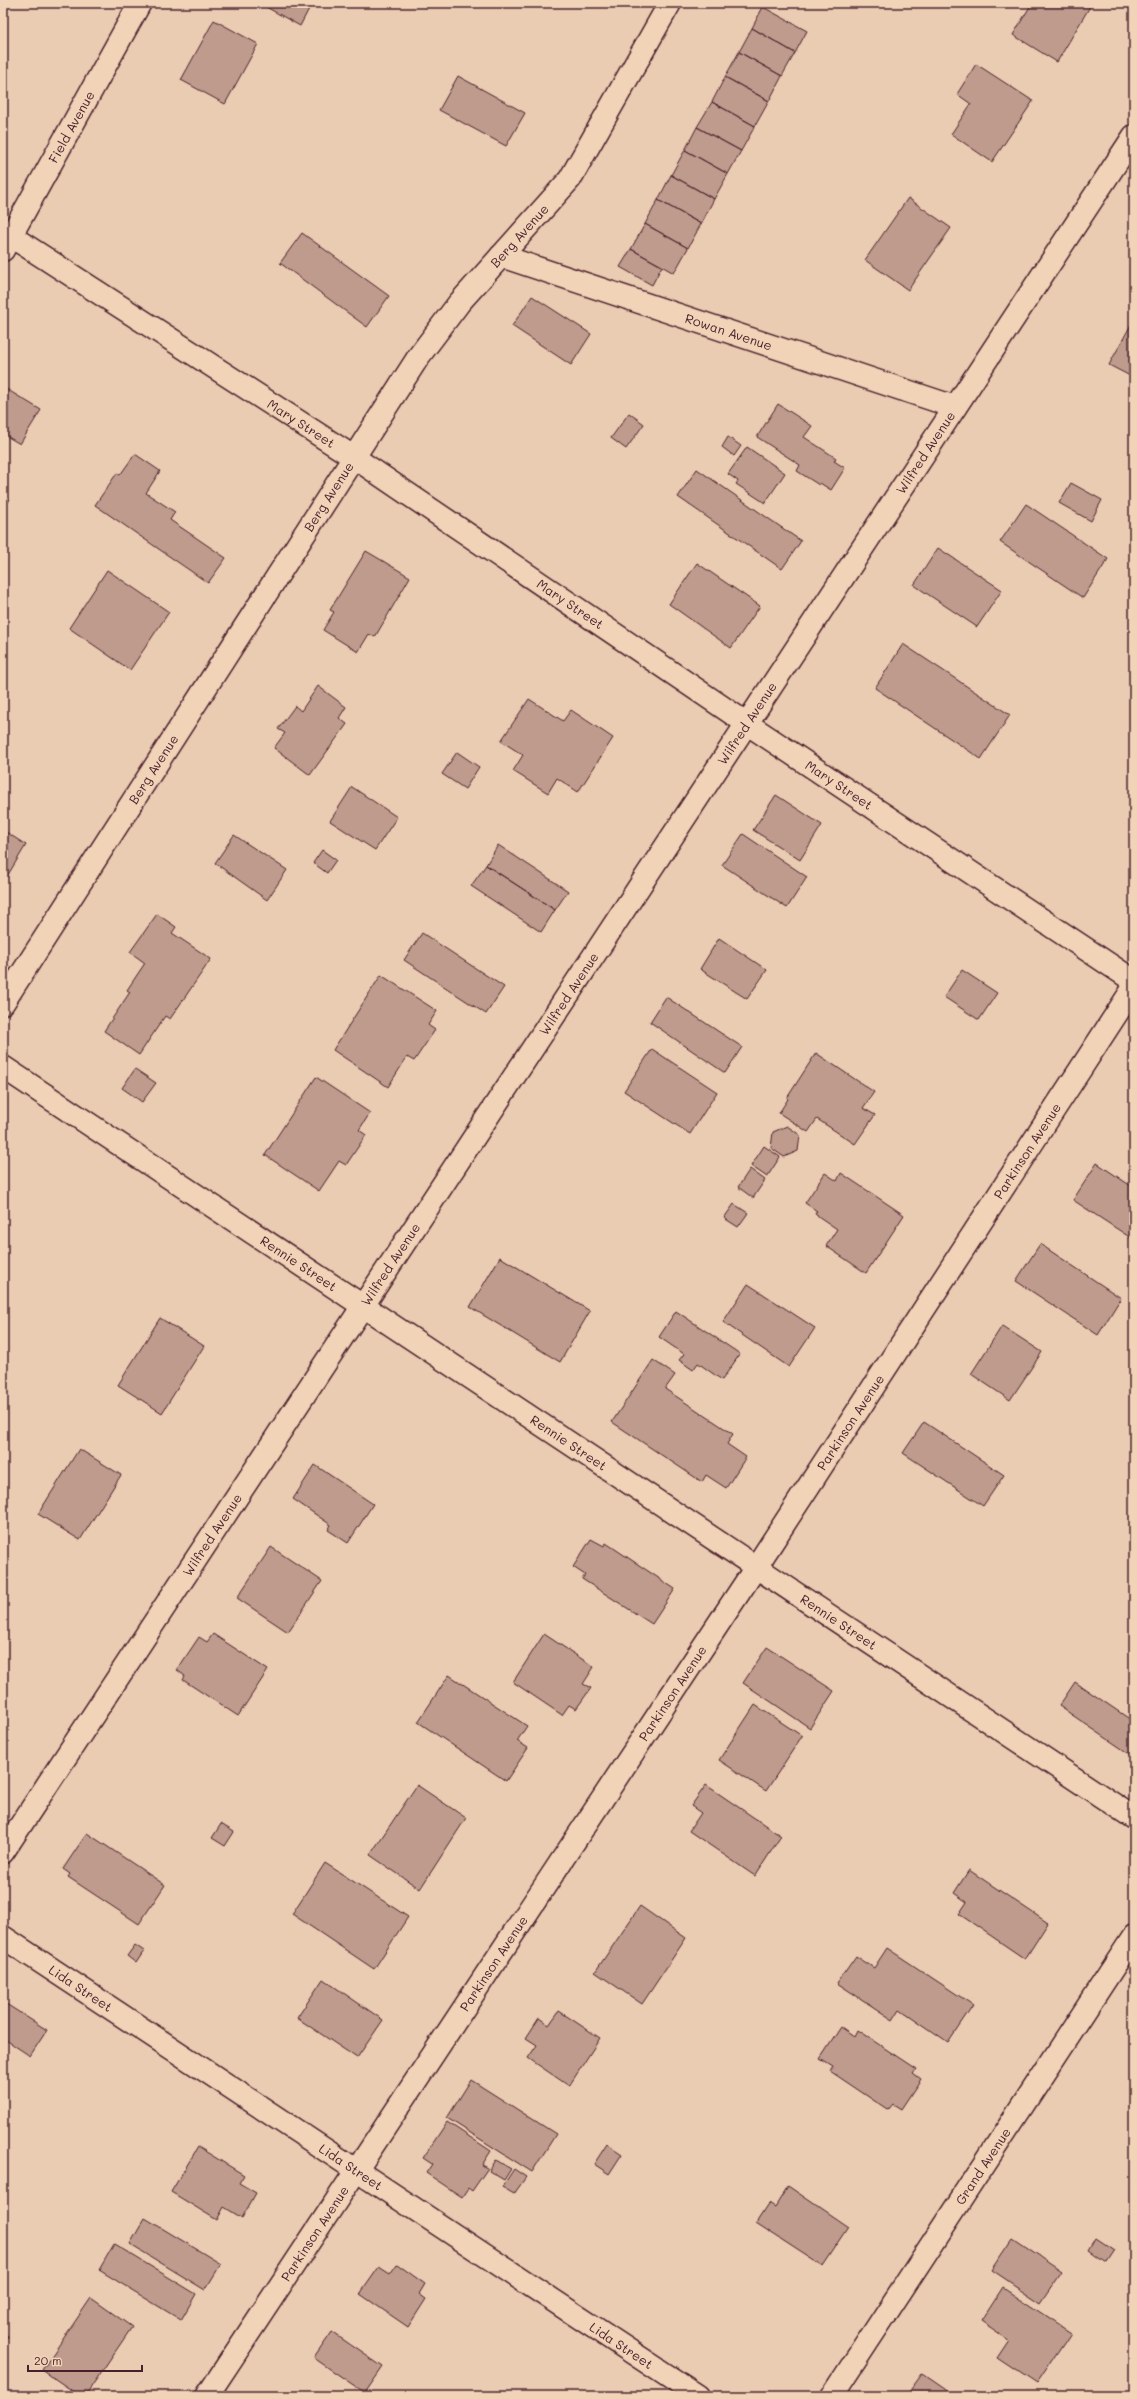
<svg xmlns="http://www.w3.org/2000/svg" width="1137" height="2399" font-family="Mali,sans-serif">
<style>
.building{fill:#be9b8d;stroke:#4a1f2b}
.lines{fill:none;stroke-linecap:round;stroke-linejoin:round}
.street-casing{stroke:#4a1f2b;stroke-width:25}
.street{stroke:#f1d3b8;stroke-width:22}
.labels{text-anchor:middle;stroke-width:3;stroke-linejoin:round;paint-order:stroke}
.street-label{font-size:13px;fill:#4a1f2b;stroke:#f1d3b8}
</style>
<rect width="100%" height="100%" fill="#eaccb2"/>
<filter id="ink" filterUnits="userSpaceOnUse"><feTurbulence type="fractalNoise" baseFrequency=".025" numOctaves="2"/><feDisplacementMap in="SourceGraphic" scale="8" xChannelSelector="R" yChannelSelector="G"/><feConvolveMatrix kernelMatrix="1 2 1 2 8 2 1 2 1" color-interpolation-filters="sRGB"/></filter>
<g filter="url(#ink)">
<path class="building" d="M259 3H312L300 26Z
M1032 3H1092L1057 62 1013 35Z
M763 7 807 31 795 53 752 28Z
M214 20 258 44 225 104 181 80Z
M752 28 795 53 782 76 739 52Z
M739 52 782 76 769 101 725 77Z
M976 64 1033 101 992 162 951 134 971 104 957 94Z
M458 76 525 113 506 146 439 110Z
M725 77 769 101 755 126 712 102Z
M712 102 755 126 741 151 697 127Z
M697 127 741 151 728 174 685 150Z
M685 150 728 174 714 199 671 175Z
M671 175 714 199 701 224 658 200Z
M908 198 951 228 908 290 865 260Z
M658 200 701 224 688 248 645 224Z
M645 224 688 248 674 273 631 249Z
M302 233 389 296 367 327 280 263Z
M631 249 662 266 652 285 620 267Z
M532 296 591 334 571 365 512 326Z
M1134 319V378L1109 365Z
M3 387 41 410 20 444 3 434Z
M778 404 812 426 804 437 836 458 834 461 845 468 831 490 820 483 819 485 797 471 800 465 757 437Z
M629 413 644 424 626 449 611 438Z
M728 437 741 446 734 456 722 447Z
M747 447 785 473 765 503 736 484 738 481 728 474Z
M135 454 160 471 146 493 175 512 170 520 226 558 208 583 95 505 117 473 120 475Z
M697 469 801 541 782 569 678 497Z
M1071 483 1102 500 1091 521 1059 503Z
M3 496 10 499 3 511Z
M1026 504 1108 559 1083 598 1000 542Z
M938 548 1002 590 977 627 914 585Z
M366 551 410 577 375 637 369 634 358 652 323 630 334 612 330 610Z
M697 563 760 606 731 648 669 604Z
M107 570 169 612 130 670 69 628Z
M903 644 1010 715 981 759 875 688Z
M318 686 346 707 339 718 347 724 310 775 274 748 285 733 278 729 295 706 301 711Z
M529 699 563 721 571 710 613 738 578 792 557 778 548 793 513 771 523 755 501 741Z
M457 752 479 767 465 789 442 774Z
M352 787 397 817 375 850 330 821Z
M776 795 822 825 800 860 753 830Z
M3 830 26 845 3 883Z
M743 834 807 877 787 908 722 865Z
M234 835 287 870 267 900 215 863Z
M498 845 568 891 555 910 486 865Z
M322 850 336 860 327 873 313 863Z
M486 865 555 910 541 932 471 886Z
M157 914 176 927 172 933 211 959 170 1019 165 1016 139 1055 104 1031 130 992 127 990 145 963 130 952Z
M422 933 504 987 486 1014 404 960Z
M719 938 767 970 747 999 700 969Z
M962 970 997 993 979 1020 944 997Z
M381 975 437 1011 428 1025 435 1030 414 1061 407 1057 388 1087 333 1050Z
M666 997 742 1047 725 1073 650 1022Z
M652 1049 717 1092 690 1134 624 1091Z
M816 1053 874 1092 863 1108 875 1115 855 1144 817 1119 808 1132 779 1113 788 1099 787 1098Z
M135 1069 156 1083 142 1102 122 1088Z
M316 1077 370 1113 359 1130 366 1135 346 1165 339 1161 319 1191 265 1155Z
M787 1126 800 1135 798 1151 784 1157 771 1148 773 1132Z
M764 1146 780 1157 767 1177 751 1166Z
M1097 1163 1134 1188V1240L1073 1200Z
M750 1169 765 1180 753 1198 738 1187Z
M825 1173 837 1181 841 1173 904 1215 866 1273 826 1246 837 1229 815 1214 817 1211 805 1203Z
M734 1204 748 1213 738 1227 724 1218Z
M1040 1244 1121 1298 1098 1335 1016 1281Z
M500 1257 590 1311 560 1362 470 1307Z
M748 1284 815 1328 789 1367 723 1322Z
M676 1311 740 1354 722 1380 698 1363 693 1370 679 1360 684 1354 659 1337Z
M160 1318 204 1346 162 1413 118 1385Z
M1002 1326 1042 1352 1010 1400 971 1374Z
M653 1360 675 1375 665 1389 733 1434 727 1444 746 1457 726 1488 706 1475 702 1482 612 1422Z
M924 1422 1004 1475 983 1506 903 1453Z
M79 1449 121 1475 80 1540 38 1514Z
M315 1465 373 1504 348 1543 328 1530 331 1525 293 1499Z
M591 1539 604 1546 606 1543 675 1589 652 1624 582 1579 585 1575 573 1567Z
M271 1547 322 1581 288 1632 237 1598Z
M213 1634 268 1670 238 1716 183 1680 185 1676 177 1670 199 1637 207 1642Z
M544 1634 594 1667 583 1684 591 1688 576 1709 569 1705 562 1715 513 1682Z
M767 1647 834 1691 810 1728 743 1683Z
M449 1675 527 1726 517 1741 528 1748 506 1781 418 1722Z
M1075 1682 1134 1722V1750L1131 1755 1059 1706Z
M755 1705 802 1736 766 1791 719 1760Z
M417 1785 466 1818 420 1889 370 1855Z
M706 1785 781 1836 755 1876 689 1831 701 1813 691 1806Z
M221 1824 234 1832 225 1846 212 1838Z
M87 1833 165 1885 139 1924 68 1877 70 1874 63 1869Z
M325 1863 408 1917 374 1969 292 1914Z
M969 1870 1048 1923 1025 1959 959 1914 967 1902 954 1893Z
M640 1906 686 1938 642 2004 595 1972Z
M135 1945 144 1951 136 1963 127 1956Z
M887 1948 973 2005 948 2042 900 2009 893 2020 837 1983 856 1956 874 1968Z
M323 1979 383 2020 357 2058 297 2018Z
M3 2002 47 2030 30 2056 3 2038Z
M559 2011 600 2038 569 2086 528 2058 537 2045 526 2038 539 2018 549 2025Z
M841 2027 854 2036 857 2030 916 2069 913 2073 921 2079 901 2109 893 2104 888 2110 830 2071 833 2067 820 2059Z
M471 2080 556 2134 532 2172 447 2118Z
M447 2122 491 2151 482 2165 488 2168 472 2191 468 2188 462 2197 426 2173 432 2164 423 2158Z
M607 2144 622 2154 609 2174 594 2164Z
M198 2147 244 2175 239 2183 256 2193 242 2218 224 2207 217 2220 171 2192Z
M496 2160 511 2169 504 2180 489 2171Z
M514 2169 526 2177 514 2194 502 2187Z
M788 2186 848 2227 822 2266 756 2223 769 2203 775 2207Z
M145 2218 221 2264 205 2290 130 2244Z
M1096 2238 1114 2250 1106 2262 1089 2250Z
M1013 2239 1062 2272 1041 2303 992 2270Z
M114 2244 196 2294 181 2320 99 2270Z
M397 2264 425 2284 419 2294 426 2299 408 2327 360 2294 379 2267 390 2274Z
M1003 2287 1071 2332 1036 2384 997 2358 1009 2340 981 2321Z
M91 2298 132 2327 85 2396H80L42 2370Z
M332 2332 383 2367 365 2393 314 2358Z
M3 2333 8 2336 3 2344Z
M922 2374 954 2396H906Z"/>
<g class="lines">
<g class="street-casing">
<g id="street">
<path id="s1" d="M3 231 355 458 746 723 1134 981"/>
<path id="s2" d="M3 250 140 3"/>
<path id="s3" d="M501 256 955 407"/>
<path id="s4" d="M3 1003 419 356 459 303 570 179 670 3"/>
<path id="s5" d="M3 1067 1134 1818"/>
<path id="s6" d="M3 1852 1134 136"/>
<path id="s7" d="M3 1937 698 2396"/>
<path id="s8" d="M207 2396 756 1567 1134 987"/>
<path id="s9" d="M832 2396 1134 1936"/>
</g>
</g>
<use href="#street" class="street"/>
</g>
</g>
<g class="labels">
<g class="street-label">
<text dy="5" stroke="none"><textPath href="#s2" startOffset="141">Field Avenue</textPath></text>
<text dy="5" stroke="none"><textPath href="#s4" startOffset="926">Berg Avenue</textPath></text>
<text dy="5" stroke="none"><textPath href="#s3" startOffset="240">Rowan Avenue</textPath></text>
<text dy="5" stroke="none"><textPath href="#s1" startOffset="355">Mary Street</textPath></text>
<text dy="5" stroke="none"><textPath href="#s6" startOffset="1676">Wilfred Avenue</textPath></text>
<text dy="5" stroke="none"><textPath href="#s4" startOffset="602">Berg Avenue</textPath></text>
<text dy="5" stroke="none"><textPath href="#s1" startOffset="679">Mary Street</textPath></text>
<text dy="5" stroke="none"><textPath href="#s6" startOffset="1352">Wilfred Avenue</textPath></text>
<text dy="5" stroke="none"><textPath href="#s4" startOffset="278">Berg Avenue</textPath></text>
<text dy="5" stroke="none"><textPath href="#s1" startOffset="1003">Mary Street</textPath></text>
<text dy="5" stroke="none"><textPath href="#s6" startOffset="1028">Wilfred Avenue</textPath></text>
<text dy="5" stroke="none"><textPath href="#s8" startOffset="1491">Parkinson Avenue</textPath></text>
<text dy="5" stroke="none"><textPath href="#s5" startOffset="355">Rennie Street</textPath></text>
<text dy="5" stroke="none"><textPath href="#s6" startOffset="704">Wilfred Avenue</textPath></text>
<text dy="5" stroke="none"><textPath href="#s8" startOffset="1167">Parkinson Avenue</textPath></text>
<text dy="5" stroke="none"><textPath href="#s5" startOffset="679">Rennie Street</textPath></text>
<text dy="5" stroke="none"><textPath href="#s6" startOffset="380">Wilfred Avenue</textPath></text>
<text dy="5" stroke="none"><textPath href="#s5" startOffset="1003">Rennie Street</textPath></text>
<text dy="5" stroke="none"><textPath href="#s8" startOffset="843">Parkinson Avenue</textPath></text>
<text dy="5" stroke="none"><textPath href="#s8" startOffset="519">Parkinson Avenue</textPath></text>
<text dy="5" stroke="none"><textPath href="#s7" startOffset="93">Lida Street</textPath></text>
<text dy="5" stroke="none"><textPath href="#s9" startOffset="275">Grand Avenue</textPath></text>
<text dy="5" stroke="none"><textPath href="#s7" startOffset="417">Lida Street</textPath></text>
<text dy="5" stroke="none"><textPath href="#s8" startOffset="195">Parkinson Avenue</textPath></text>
<text dy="5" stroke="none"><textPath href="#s7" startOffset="741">Lida Street</textPath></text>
</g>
</g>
<rect width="1137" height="2399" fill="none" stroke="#f1d3b8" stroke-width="16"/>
<rect x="8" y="8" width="1121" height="2383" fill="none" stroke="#4a1f2b" stroke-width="1.5" filter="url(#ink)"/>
<path d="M28 2365v6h114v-6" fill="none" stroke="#4a1f2b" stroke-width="2"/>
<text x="34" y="2365" font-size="12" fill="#4a1f2b" stroke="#f1d3b8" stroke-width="3" paint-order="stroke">20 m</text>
</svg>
